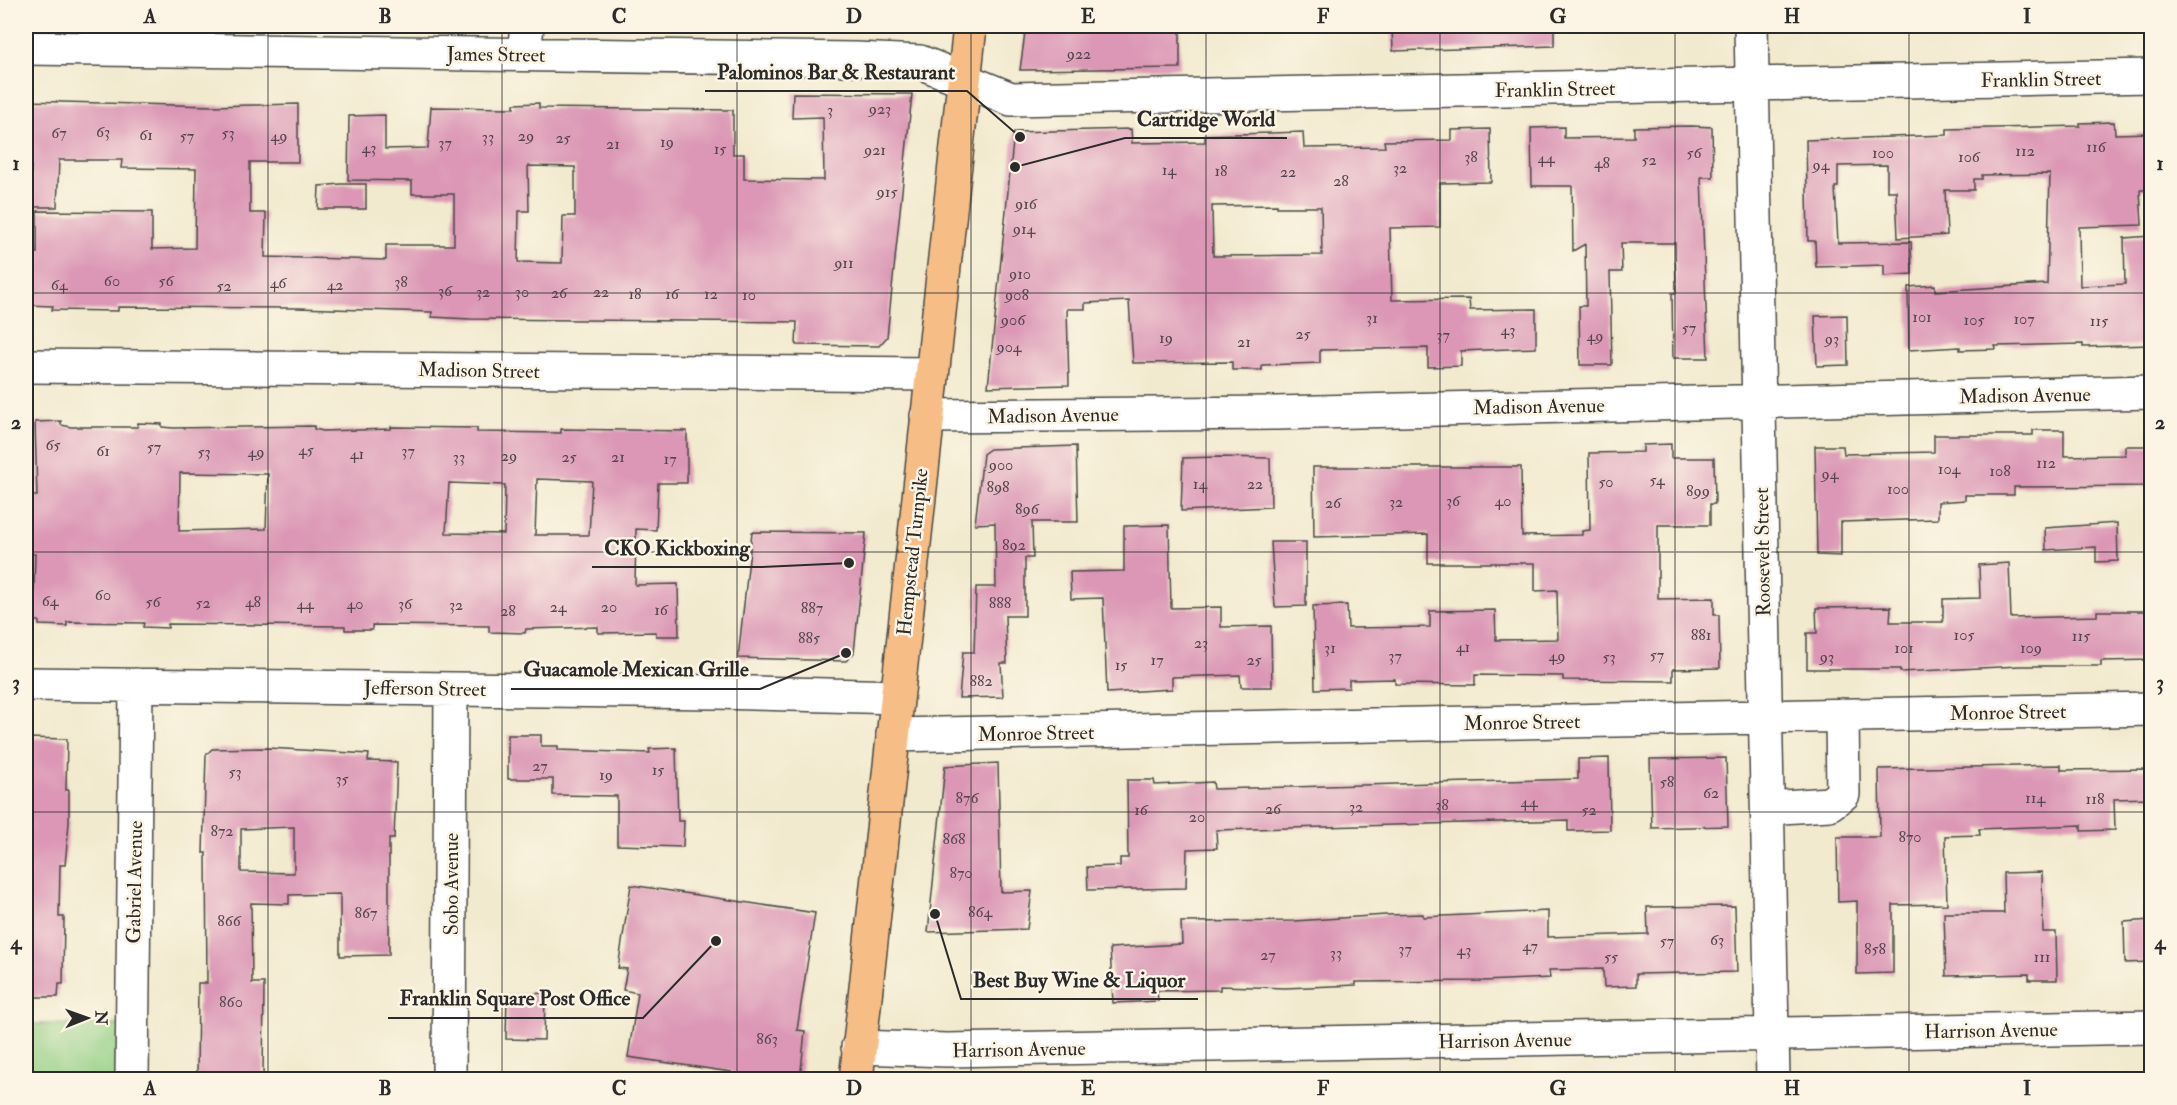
<svg xmlns="http://www.w3.org/2000/svg" width="2177" height="1105" font-family="'IM FELL Double Pica',serif">
<style>
.green{fill:#92ce83;stroke:#5e7c57;stroke-width:1.5}
.building{fill:#db97b5;fill-rule:evenodd}
.lines{fill:none;stroke-linecap:round;stroke-linejoin:round}
.minor-casing{stroke:#494844;stroke-width:36}
.major-casing{stroke:#494844;stroke-width:36}
.minor{stroke:#fff;stroke-width:33}
.major{stroke:#f6be86;stroke-width:33}
.grid{fill:none;stroke:#2b2b2b;stroke-width:1.5;stroke-opacity:0.55}
.labels{text-anchor:middle;stroke-width:5;stroke-linejoin:round;paint-order:stroke}
.number-label{font-size:16px;fill:#57464e}
.street-label{font-size:20px;fill:#2b2b2b;stroke:#fcf5e5}
.leader{fill:none;stroke:#2b2b2b;stroke-width:2}
.callout-dot{fill:#2b2b2b;stroke:#fcf5e5;stroke-width:2}
.callout-label{font-size:21px;text-anchor:middle;font-weight:bold;fill:#2b2b2b;stroke:#fcf5e5;stroke-width:5;stroke-linejoin:round;paint-order:stroke}
.neatline{fill:none;stroke:#2b2b2b;stroke-width:2}
.grid-label{font-size:20px;text-anchor:middle;font-weight:bold;fill:#2b2b2b}
</style>
<rect width="100%" height="100%" fill="#fcf5e5"/>
<filter id="ink" filterUnits="userSpaceOnUse"><feTurbulence type="fractalNoise" baseFrequency=".0167" numOctaves="2"/><feDisplacementMap in="SourceGraphic" scale="12" xChannelSelector="R" yChannelSelector="G"/><feConvolveMatrix kernelMatrix="1 2 1 2 8 2 1 2 1" color-interpolation-filters="sRGB"/></filter>
<filter id="wash" filterUnits="userSpaceOnUse"><feTurbulence type="fractalNoise" baseFrequency=".008" numOctaves="4" result="noise"/><feDisplacementMap in="SourceGraphic" scale="24" xChannelSelector="R" yChannelSelector="G"/><feGaussianBlur stdDeviation="1.35" result="paint"/><feColorMatrix in="noise" values="0 0 0 0 0 0 0 0 0 0 0 0 0 0 0 0 0 1.4 0 .05"/><feComposite in="paint" operator="in"/></filter>
<g filter="url(#wash)">
<rect width="100%" height="100%" fill="#f2eacf"/>
<path class="green" d="M26 1024 129 1025 128 1079 26 1080Z"/>
<g id="blocks">
<path class="building" d="M1026 26H1180V68L1020 70Z
M1392 26H1554V46L1393 51Z
M793 93 912 94 887 337 879 346 796 345 797 322 470 319 432 317V312L297 308 118 307V311L52 310 53 306 26 305V253H37V211L152 212V249L195 248 196 169 121 168 122 160H59L57 207H31V160H26V101L212 106 298 104V162H250V213H266L265 257 386 260V245H454V194H412V181L348 180 349 116 385 115V149L428 148 431 107 514 108V104L539 103V108L733 110V154H744V179L824 180 823 117 792 118ZM528 166 575 167V216H563L562 263 518 262 519 211H529Z
M2114 122 2115 134 2151 133V190H2140L2142 225 2079 227 2080 286 2125 284 2124 238 2151 236V345L2083 347V344L1995 346 1996 349 1960 350V347L1909 350 1908 287 1935 285V291L2047 284 2050 174 1982 175V179H1974V190H1945L1947 235 1898 238 1896 191H1887V165L1838 166V187H1835L1838 243 1911 242 1912 274 1884 276V265L1816 267 1815 241H1808L1806 140 1947 135V129L2080 126V123Z
M1692 126 1712 127 1713 177H1701L1708 358H1673L1672 293H1676L1675 243H1621L1622 272H1610L1612 365H1580L1579 306H1586L1585 244 1573 251 1572 186H1532L1531 128 1564 127V138L1634 137V127Z
M1131 129 1132 143 1205 142V135L1303 132 1304 148 1385 147 1384 141 1452 140V130L1490 129 1491 182 1440 183V227L1390 228 1392 300 1469 299 1470 310 1536 309V348L1461 351V366L1428 367V348L1320 350V363L1262 365V370H1232V362L1133 363 1129 301 1085 303V309H1067L1069 385 988 387 1014 132ZM1277 205V207H1321L1322 255 1213 256 1212 206Z
M341 184H366V209H318L319 186Z
M1847 315 1848 365 1817 366 1815 316Z
M61 421V425L71 427H138V423L162 424V427L173 428 314 426V429L323 431 391 429V427L477 428V432L561 433V429L687 431V483H658L656 530 636 529 635 585 678 584 679 636H656V632L598 633V627L526 629 525 633 489 632V626L372 625V630H345V626L168 624V628L143 627 144 623 67 622V626L39 625V621H33L35 554H26V496H37L35 422ZM180 473 268 474 266 529 179 531ZM537 479 592 481 589 535H535ZM449 483 505 485 504 534 446 533Z
M2033 430H2064V456L2125 455V446H2151V486L2014 487V495H1965V500L1938 502V519L1841 522V556L1817 555 1815 446H1843L1844 454 1934 452V435H2033Z
M1671 444V458H1714L1715 504H1710V525H1658V599L1714 598V615H1719L1720 668 1673 669V681L1563 680V676L1475 675V685L1395 684V679L1349 680V688L1315 689 1313 606 1347 605 1348 628 1430 627V611L1495 610 1496 640 1558 639 1557 590 1535 591V563H1428V534L1314 537 1313 467H1521L1522 536 1582 535V531L1590 530 1589 453 1643 452V445Z
M1076 446 1078 522H1032L1033 558H1025V616H1005L1007 663H1001L1003 697 959 698 963 652H974L976 587H996L995 523 975 524 983 454 990 449Z
M1218 457 1270 458 1271 507 1181 511 1183 458Z
M2117 523 2118 561 2096 562V547L2046 550 2045 528Z
M1169 525 1171 608 1221 607V627L1271 626 1272 687H1241L1240 675 1172 677V689L1107 693 1103 598 1071 599 1070 572 1124 571V526Z
M752 532 866 533 854 653 846 661 738 658Z
M1271 542H1306V606L1275 607Z
M2009 563 2011 618 2097 616V611H2151V660L2101 661V666H2020L1900 672V669H1807V633H1817L1816 608 1891 607 1890 622H1943V599L1980 598 1979 565Z
M508 735H541V746H558V750L650 753 649 749 676 748 678 821H684L683 847 617 845V796L553 795V779H508Z
M26 738 67 739 66 790H69V823L65 865H60L59 917H64L63 984H59L58 997H26Z
M268 748 369 754 368 761 397 762 394 839H389V955L340 956V894L289 895V904L251 903 252 983H264L263 1080H197L198 983H207L206 853H203L206 755 212 749ZM294 827V873L241 872V829Z
M1609 758 1610 830 1568 831V820L1216 830 1217 848 1187 849 1186 888 1088 890 1087 867 1120 866V858H1128L1127 780H1154L1155 785 1213 782 1214 789 1578 779V759Z
M1726 758 1728 826 1652 828 1650 759Z
M998 763 1001 892 1032 891 1027 929 928 932 945 766Z
M2061 765V770L2151 769V798L2114 799 2115 830 2081 831V825L1979 829 1980 835 1945 836 1947 904 1893 905V973L1857 974V901L1838 902 1837 837H1880L1879 769Z
M2042 872 2043 932H2056L2057 980H2029V974L1946 976 1944 913H2004L2003 873Z
M631 885 815 913 797 1030 805 1031 800 1080H730L731 1072 628 1057 638 993 623 990 627 969 618 968Z
M1735 906 1737 972 1636 974V986L1604 987 1603 969 1549 970 1550 978 1483 981 1356 982V985L1285 988 1220 986V990L1157 991 1158 1001 1113 1003 1110 948 1182 944 1181 922 1295 921 1386 915 1423 914V917L1548 911V937L1648 934 1647 907Z
M2151 920 2149 962 2125 963 2124 922Z
M545 993 544 1040 506 1039 507 995Z"/>
</g>
</g>
<g filter="url(#ink)">
<use href="#blocks" fill-opacity="0" stroke="#494844" stroke-width="1.5"/>
<g class="lines">
<g class="minor-casing">
<path id="minor" d="M1751 26 1773 1080
M26 48 856 59 920 62 1011 99 2152 76
M524 54 527 26
M26 366 932 374
M927 416 1276 413 2152 392
M26 684 717 692 897 697
M893 735 2152 709
M1768 808 1829 804 1843 794 1842 715
M858 1047 947 1050 2152 1027
M132 1080 136 685
M449 1080 451 689"/>
</g>
<g class="major-casing">
<path id="major" d="M856 1080 970 26"/>
</g>
<use href="#minor" class="minor"/>
<use href="#major" class="major"/>
</g>
</g>
<path class="grid" d="M268 26V1080M502 26V1080M737 26V1080M971 26V1080M1206 26V1080M1440 26V1080M1675 26V1080M1909 26V1080M26 293H2152M26 552H2152M26 812H2152"/>
<g class="labels">
<g class="number-label">
<text x="1079" y="59">922</text>
<text x="880" y="114">923</text>
<text x="830" y="115">3</text>
<text x="103" y="137">63</text>
<text x="59" y="138">67</text>
<text x="228" y="138">53</text>
<text x="146" y="140">61</text>
<text x="187" y="141">57</text>
<text x="279" y="141">49</text>
<text x="526" y="141">29</text>
<text x="488" y="142">33</text>
<text x="563" y="143">25</text>
<text x="667" y="147">19</text>
<text x="445" y="148">37</text>
<text x="613" y="149">21</text>
<text x="2096" y="152">116</text>
<text x="369" y="153">43</text>
<text x="720" y="154">15</text>
<text x="875" y="155">921</text>
<text x="2025" y="156">112</text>
<text x="1694" y="158">56</text>
<text x="1883" y="158">100</text>
<text x="1471" y="162">38</text>
<text x="1969" y="162">106</text>
<text x="1546" y="163">44</text>
<text x="1649" y="165">52</text>
<text x="1602" y="168">48</text>
<text x="1821" y="170">94</text>
<text x="1400" y="173">32</text>
<text x="1169" y="175">14</text>
<text x="1221" y="176">18</text>
<text x="1288" y="177">22</text>
<text x="1341" y="186">28</text>
<text x="887" y="197">915</text>
<text x="1026" y="209">916</text>
<text x="1024" y="234">914</text>
<text x="844" y="268">911</text>
<text x="1020" y="279">910</text>
<text x="112" y="286">60</text>
<text x="166" y="286">56</text>
<text x="401" y="287">38</text>
<text x="278" y="288">46</text>
<text x="59" y="290">64</text>
<text x="335" y="290">42</text>
<text x="224" y="291">52</text>
<text x="445" y="296">36</text>
<text x="483" y="297">32</text>
<text x="522" y="297">30</text>
<text x="601" y="297">22</text>
<text x="559" y="298">26</text>
<text x="635" y="299">18</text>
<text x="672" y="299">16</text>
<text x="711" y="299">12</text>
<text x="749" y="300">10</text>
<text x="1017" y="300">908</text>
<text x="1922" y="322">101</text>
<text x="1372" y="323">31</text>
<text x="2024" y="324">107</text>
<text x="1013" y="325">906</text>
<text x="1974" y="325">105</text>
<text x="2099" y="326">115</text>
<text x="1689" y="333">57</text>
<text x="1508" y="335">43</text>
<text x="1303" y="339">25</text>
<text x="1443" y="340">37</text>
<text x="1595" y="341">49</text>
<text x="1166" y="343">19</text>
<text x="1832" y="344">93</text>
<text x="1244" y="347">21</text>
<text x="1009" y="352">904</text>
<text x="53" y="450">65</text>
<text x="154" y="452">57</text>
<text x="306" y="455">45</text>
<text x="103" y="456">61</text>
<text x="408" y="456">37</text>
<text x="204" y="457">53</text>
<text x="256" y="457">49</text>
<text x="357" y="459">41</text>
<text x="509" y="461">29</text>
<text x="459" y="462">33</text>
<text x="569" y="462">25</text>
<text x="618" y="462">21</text>
<text x="670" y="464">17</text>
<text x="2046" y="468">112</text>
<text x="1001" y="470">900</text>
<text x="1949" y="474">104</text>
<text x="2000" y="476">108</text>
<text x="1830" y="479">94</text>
<text x="1657" y="485">54</text>
<text x="1606" y="487">50</text>
<text x="1200" y="489">14</text>
<text x="1255" y="489">22</text>
<text x="998" y="492">898</text>
<text x="1898" y="494">100</text>
<text x="1698" y="496">899</text>
<text x="1453" y="506">36</text>
<text x="1503" y="506">40</text>
<text x="1396" y="507">32</text>
<text x="1333" y="508">26</text>
<text x="1027" y="514">896</text>
<text x="1014" y="550">892</text>
<text x="103" y="600">60</text>
<text x="50" y="606">64</text>
<text x="153" y="607">56</text>
<text x="253" y="607">48</text>
<text x="203" y="608">52</text>
<text x="1000" y="608">888</text>
<text x="305" y="609">44</text>
<text x="355" y="609">40</text>
<text x="405" y="609">36</text>
<text x="456" y="610">32</text>
<text x="558" y="612">24</text>
<text x="609" y="612">20</text>
<text x="812" y="613">887</text>
<text x="661" y="615">16</text>
<text x="508" y="616">28</text>
<text x="1701" y="640">881</text>
<text x="1964" y="640">105</text>
<text x="2081" y="641">115</text>
<text x="809" y="643">885</text>
<text x="1201" y="648">23</text>
<text x="1463" y="652">41</text>
<text x="1330" y="653">31</text>
<text x="1904" y="653">101</text>
<text x="2031" y="653">109</text>
<text x="1657" y="660">57</text>
<text x="1395" y="661">37</text>
<text x="1557" y="661">49</text>
<text x="1609" y="662">53</text>
<text x="1827" y="662">93</text>
<text x="1157" y="665">17</text>
<text x="1254" y="665">25</text>
<text x="1121" y="670">15</text>
<text x="981" y="686">882</text>
<text x="540" y="771">27</text>
<text x="658" y="775">15</text>
<text x="235" y="777">53</text>
<text x="606" y="780">19</text>
<text x="342" y="784">35</text>
<text x="1667" y="787">58</text>
<text x="1711" y="798">62</text>
<text x="967" y="803">876</text>
<text x="2035" y="803">114</text>
<text x="2095" y="804">118</text>
<text x="1529" y="807">44</text>
<text x="1442" y="810">38</text>
<text x="1356" y="812">32</text>
<text x="1273" y="814">26</text>
<text x="1141" y="815">16</text>
<text x="1589" y="815">52</text>
<text x="1197" y="822">20</text>
<text x="222" y="836">872</text>
<text x="1910" y="842">870</text>
<text x="954" y="844">868</text>
<text x="961" y="878">870</text>
<text x="980" y="917">864</text>
<text x="366" y="918">867</text>
<text x="229" y="926">866</text>
<text x="1717" y="945">63</text>
<text x="1667" y="946">57</text>
<text x="1530" y="951">47</text>
<text x="1405" y="954">37</text>
<text x="1875" y="954">858</text>
<text x="1464" y="955">43</text>
<text x="1336" y="958">33</text>
<text x="1268" y="960">27</text>
<text x="1611" y="962">55</text>
<text x="2042" y="962">111</text>
<text x="231" y="1007">860</text>
<text x="767" y="1044">863</text>
</g>
<g class="street-label">
<text transform="translate(496 54) rotate(1)" y="7">James Street</text>
<text transform="translate(2041 79) rotate(-1)" y="7">Franklin Street</text>
<text transform="translate(1555 89) rotate(-1)" y="7">Franklin Street</text>
<text transform="translate(479 370) rotate(1)" y="7">Madison Street</text>
<text transform="translate(2025 395) rotate(-1)" y="7">Madison Avenue</text>
<text transform="translate(1539 406) rotate(-1)" y="7">Madison Avenue</text>
<text transform="translate(1053 415) rotate(-1)" y="7">Madison Avenue</text>
<text transform="translate(912 552) rotate(-84)" y="7">Hempstead Turnpike</text>
<text transform="translate(1762 552) rotate(-91)" y="7">Roosevelt Street</text>
<text transform="translate(425 688) rotate(1)" y="7">Jefferson Street</text>
<text transform="translate(2008 712) rotate(-1)" y="7">Monroe Street</text>
<text transform="translate(1522 722) rotate(-1)" y="7">Monroe Street</text>
<text transform="translate(1036 733) rotate(-1)" y="7">Monroe Street</text>
<text transform="translate(134 882) rotate(-89)" y="7">Gabriel Avenue</text>
<text transform="translate(451 884) rotate(-90)" y="7">Sobo Avenue</text>
<text transform="translate(1991 1030) rotate(-1)" y="7">Harrison Avenue</text>
<text transform="translate(1505 1040) rotate(-1)" y="7">Harrison Avenue</text>
<text transform="translate(1019 1049) rotate(-1)" y="7">Harrison Avenue</text>
</g>
</g>
<path class="leader" d="M1020 137L967 91H705M1015 167L1125 138H1287M849 563L762 567H592M846 653L760 689H511M935 914L961 999H1198M716 941L643 1018H388"/>
<g class="callout-dot">
<circle cx="1020" cy="137" r="6"/>
<circle cx="1015" cy="167" r="6"/>
<circle cx="849" cy="563" r="6"/>
<circle cx="846" cy="653" r="6"/>
<circle cx="935" cy="914" r="6"/>
<circle cx="716" cy="941" r="6"/>
</g>
<g class="callout-label">
<text x="836" y="79">Palominos Bar &amp; Restaurant</text>
<text x="1206" y="126">Cartridge World</text>
<text x="677" y="555">CKO Kickboxing</text>
<text x="636" y="676">Guacamole Mexican Grille</text>
<text x="1079" y="987">Best Buy Wine &amp; Liquor</text>
<text x="515" y="1005">Franklin Square Post Office</text>
</g>
<rect width="2177" height="1105" fill="none" stroke="#fcf5e5" stroke-width="66"/>
<g transform="translate(87 1018) rotate(89)" stroke="#fcf5e5" stroke-width="4.5" paint-order="stroke">
<path d="M0-4.5L10 22L0 15L-10 22Z" fill="#2b2b2b"/>
<text y="-9" font-size="16" font-weight="bold" text-anchor="middle" fill="#2b2b2b">N</text>
</g>
<rect x="33" y="33" width="2111" height="1039" class="neatline"/>
<g class="grid-label">
<text x="150" y="23">A</text>
<text x="385" y="23">B</text>
<text x="619" y="23">C</text>
<text x="854" y="23">D</text>
<text x="1088" y="23">E</text>
<text x="1323" y="23">F</text>
<text x="1558" y="23">G</text>
<text x="1792" y="23">H</text>
<text x="2027" y="23">I</text>
<text x="16" y="170">1</text>
<text x="2160" y="170">1</text>
<text x="16" y="429">2</text>
<text x="2160" y="429">2</text>
<text x="16" y="689">3</text>
<text x="2160" y="689">3</text>
<text x="16" y="949">4</text>
<text x="2160" y="949">4</text>
<text x="150" y="1095">A</text>
<text x="385" y="1095">B</text>
<text x="619" y="1095">C</text>
<text x="854" y="1095">D</text>
<text x="1088" y="1095">E</text>
<text x="1323" y="1095">F</text>
<text x="1558" y="1095">G</text>
<text x="1792" y="1095">H</text>
<text x="2027" y="1095">I</text>
</g>
</svg>
